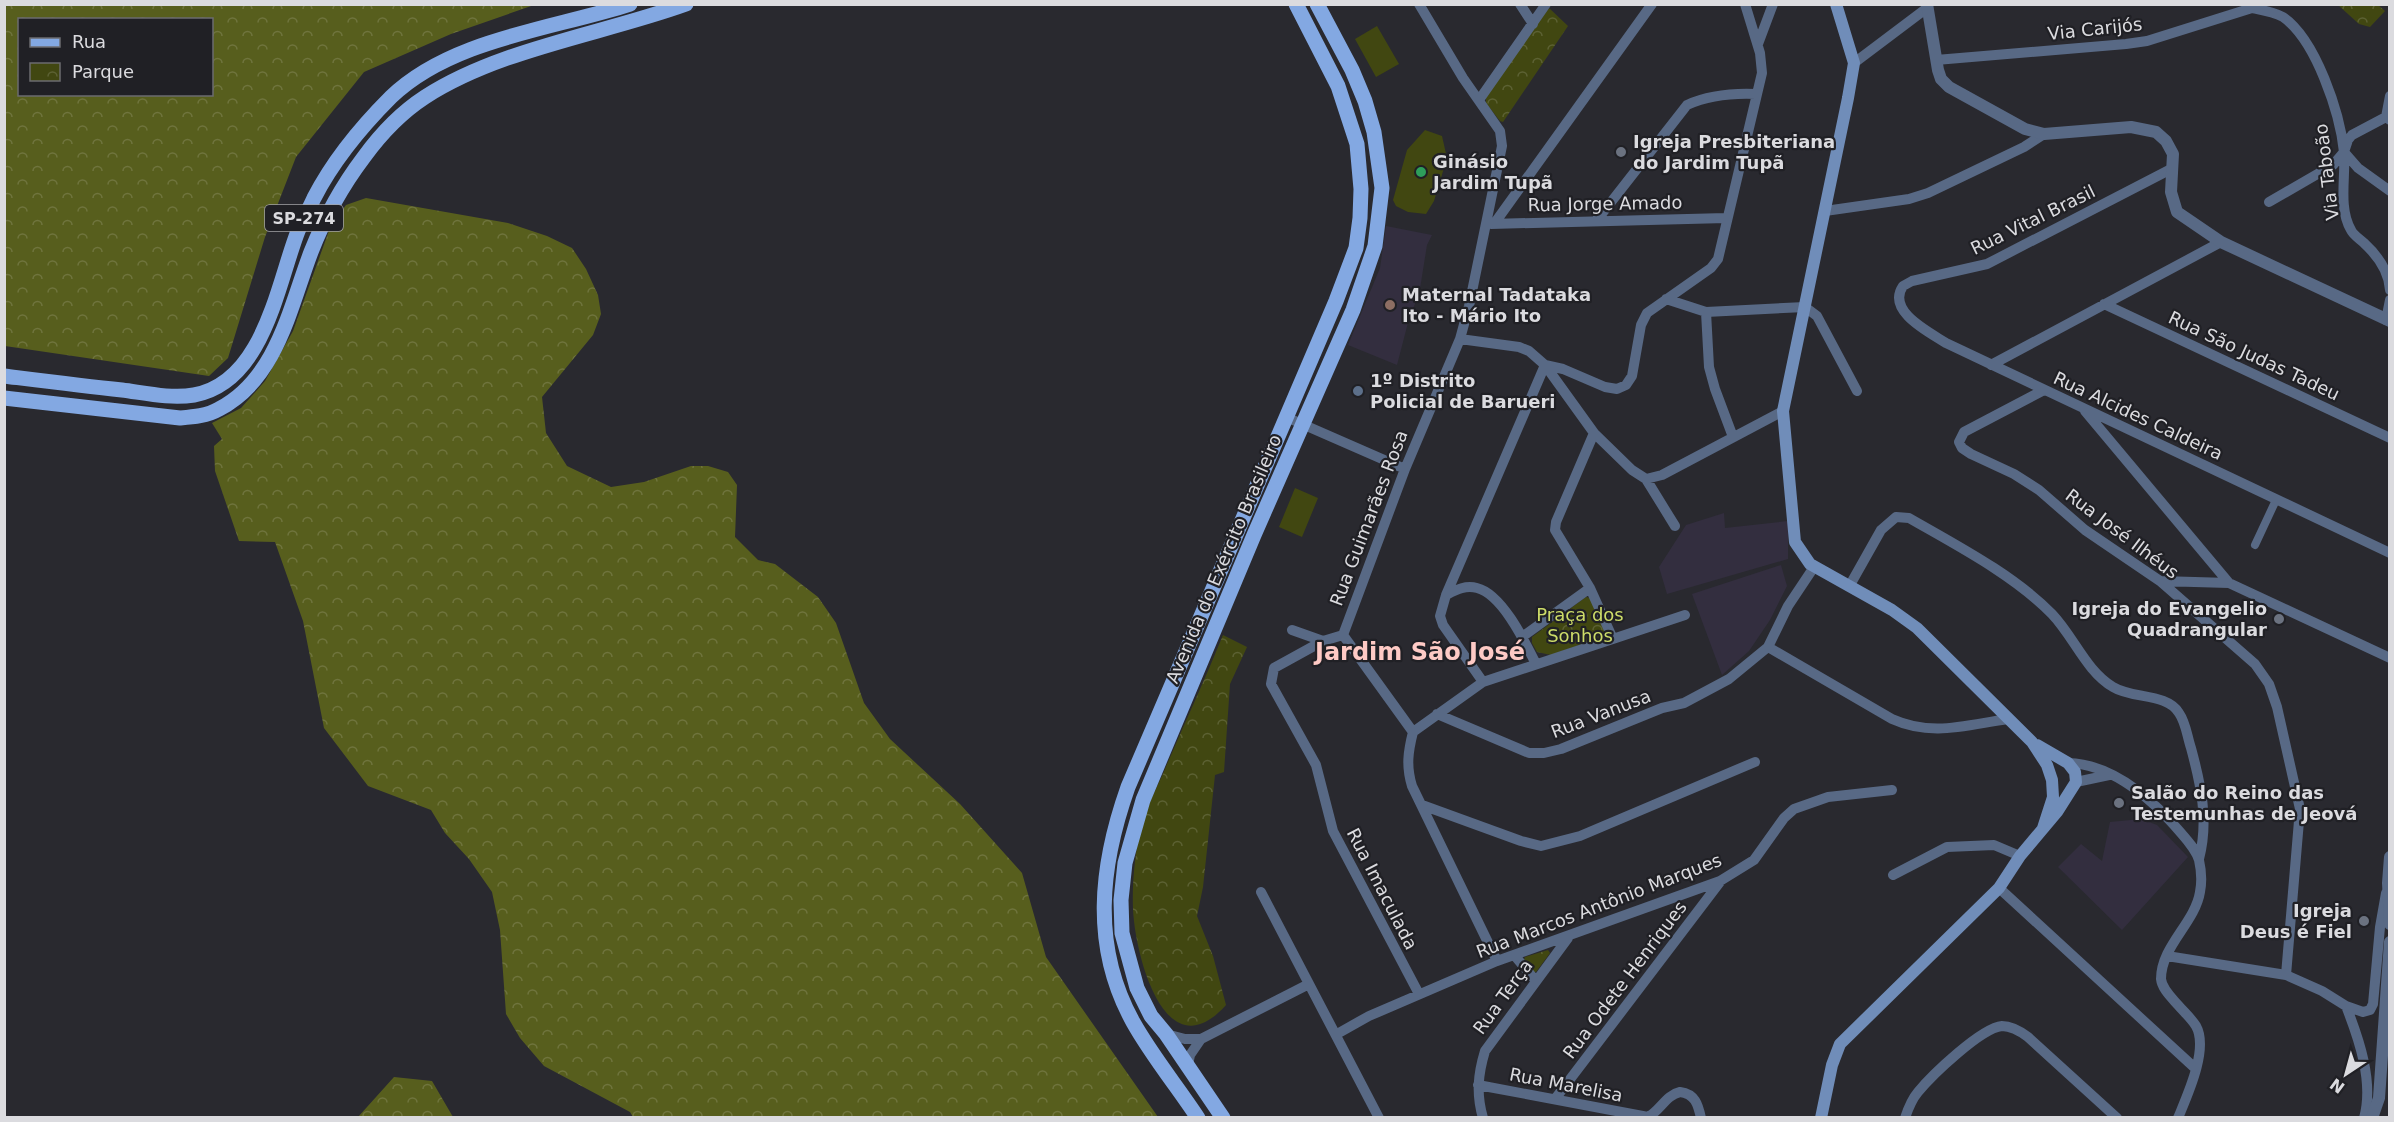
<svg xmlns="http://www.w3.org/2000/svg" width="2394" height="1122" font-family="'DejaVu Sans',sans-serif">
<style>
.education{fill:#332e3f}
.grass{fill:#414711}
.forest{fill:url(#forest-crowns);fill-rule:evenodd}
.park{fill:url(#park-crowns)}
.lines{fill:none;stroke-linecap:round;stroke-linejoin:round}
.pedestrian{stroke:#586985;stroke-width:8}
.minor{stroke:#586985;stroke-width:10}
.tertiary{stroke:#586985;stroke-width:12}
.secondary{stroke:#708db9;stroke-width:12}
.primary{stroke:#83a8e2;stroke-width:15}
.worship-dot{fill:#6b7280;stroke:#202025;stroke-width:2}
.leisure-dot{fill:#2e9e5b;stroke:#202025;stroke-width:2}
.education-dot{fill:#8d6e63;stroke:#202025;stroke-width:2}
.service-dot{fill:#5c6f8a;stroke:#202025;stroke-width:2}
.labels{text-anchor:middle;stroke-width:4.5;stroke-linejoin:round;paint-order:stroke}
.shield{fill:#202025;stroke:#a3a3a7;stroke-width:1.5}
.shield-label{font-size:16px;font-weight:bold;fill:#dbdbdf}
.street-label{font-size:18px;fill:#dbdbdf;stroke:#202025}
.poi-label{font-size:18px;font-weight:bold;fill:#dbdbdf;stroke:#202025;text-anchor:start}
.park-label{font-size:18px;fill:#cddc69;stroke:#202025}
.district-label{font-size:24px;font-weight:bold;fill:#fecac5;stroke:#202025}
</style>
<defs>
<pattern id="forest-crowns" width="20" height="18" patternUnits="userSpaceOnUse" patternTransform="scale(1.5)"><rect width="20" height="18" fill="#575e1d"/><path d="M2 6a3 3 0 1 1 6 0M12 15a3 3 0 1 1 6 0" fill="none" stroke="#6f743d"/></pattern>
<pattern id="park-crowns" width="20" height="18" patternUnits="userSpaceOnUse" patternTransform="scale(1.5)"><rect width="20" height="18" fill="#414711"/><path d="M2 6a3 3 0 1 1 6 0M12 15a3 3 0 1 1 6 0" fill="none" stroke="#5c6133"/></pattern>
</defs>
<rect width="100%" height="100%" fill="#29292f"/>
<path class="education" d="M1386 226 1432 235 1427 245 1419 295 1410 315 1397 365 1348 345 1380 268Z
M1724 513 1725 528 1788 521V559L1667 594 1659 567 1686 525Z
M1781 565 1787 586 1770 620 1749 651 1722 675 1692 594Z
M2141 819 2157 825 2188 857 2122 930 2058 867 2081 844 2102 861 2110 822Z"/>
<path class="grass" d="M1377 26 1399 64 1376 77 1355 39Z
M1425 130 1442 136 1447 158 1434 201 1426 214 1408 212 1396 206 1393 200 1407 150Z
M1295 488 1318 498 1302 537 1279 527Z"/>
<path class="forest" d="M5 4H534V5L451 34 364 72 296 157 265 237 228 358 209 376 5 346ZM20 20H212V94H20Z
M366 198 508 223 547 236 572 248 586 269 598 295 601 314 593 335 542 397 546 433 567 466 611 487 644 482 691 466H708L728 472 737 485 735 537 758 560 775 564 818 597 836 623 864 703 890 739 960 804 1022 873 1046 957 1158 1117H633L630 1112 544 1066 520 1038 506 1014 500 930 492 892 469 859 445 833 431 810 368 786 324 728 303 621 275 542 239 541 215 471 214 446 222 439 212 423 241 408 265 381 293 331 331 225 346 205Z
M394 1077 432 1081 453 1117H358Z"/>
<path class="park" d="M2338 5H2378L2385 11 2370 27 2359 24Z
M1549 8 1568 26 1503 122 1500 121 1486 103V95Z
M1586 597 1590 598 1607 633 1605 636 1551 655 1537 652 1532 643V637Z
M1223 635 1247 647 1230 684 1224 772 1215 775 1203 887 1197 916 1213 956 1226 1005C1165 1073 1135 955 1133 909 1132 882 1135 850 1142 823 1147 805 1158 786 1165 769 1184 724 1205 680 1223 635Z
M1548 950 1550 953 1536 972H1533L1524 960 1525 957Z"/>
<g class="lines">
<path class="pedestrian" d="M2255 545 2276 500"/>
<path class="minor" d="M1520 4 1533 24
M2251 4 2252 8C2262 10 2274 12 2283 17 2316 40 2340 113 2344 152 2346 176 2338 208 2351 230 2353 235 2360 239 2364 243 2377 255 2389 272 2390 290
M1758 44 1773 4
M1936 60 2126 44 2147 41 2252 8
M1854 63 1927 8
M2390 96 2386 117 2390 120
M1479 100 1546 4
M2344 152 2358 168 2390 191
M2173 168 1987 264 1912 281 1903 286C1886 311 1929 332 1946 343L2390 553
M2269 202 2333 165 2344 152 2348 140 2352 135 2386 117
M1825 211 1909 199 1928 193 2024 147 2044 134
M1597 220 1687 105C1709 95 1732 93 1756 94
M1491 224 1726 218
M1494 224 1652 4
M1666 299 1706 312 1805 307 1817 316 1857 391
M2104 304 2390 438
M1706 312 1709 367 1715 389 1733 437
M2386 320 2390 300
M1460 339 1519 347 1529 351 1545 365 1563 369 1605 387 1617 389 1626 385 1632 376 1641 325 1647 313 1711 268 1718 259 1762 73 1760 53 1745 4
M1545 365 1594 433 1632 470 1646 479 1662 475 1783 411
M1991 365 2221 242
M2044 390 1964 432 1959 442 1962 448 1971 454 2014 474 2039 490 2085 530 2160 581 2255 664 2269 684 2277 707 2300 809 2286 975
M2085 411 2229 583 2390 658
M1286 417 1405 469
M1594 433 1556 522 1555 530 1590 588 1613 639
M1646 479 1675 526
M1814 567 1788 606 1768 647 1892 719C1932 737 1966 725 2008 719
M2160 581 2229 583
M1850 585 1881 530 1896 517 1909 518C1956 545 2014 575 2052 614 2074 637 2086 671 2113 687 2132 699 2167 693 2179 713 2186 723 2187 736 2191 748 2201 785 2209 821 2199 859
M1446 595 1545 365
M1292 630 1323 641
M1343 635 1405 469 1460 339 1469 306 1502 146 1500 131 1463 78 1419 4
M1343 635 1323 641 1274 668 1271 684 1316 765 1333 831 1419 994
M1343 635 1413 732
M1522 637 1590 588
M1483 682 1443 625 1440 616 1446 595C1456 590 1465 585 1477 588 1502 594 1525 642 1536 664
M1437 714 1529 753H1544L1561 749 1662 708 1684 703 1729 679 1768 647
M1413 732 1483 682 1685 615
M1413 732C1408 752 1406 766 1412 786L1497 961
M2068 763C2113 764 2153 800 2181 833 2188 841 2196 850 2199 860 2201 869 2202 882 2200 892 2195 923 2161 946 2161 979 2162 989 2172 998 2178 1005 2184 1012 2191 1018 2196 1026 2209 1049 2187 1096 2178 1118
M2076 782 2109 775
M1422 805 1521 841 1541 846 1580 836 1755 762
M1893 875 1947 847 1994 845 2020 856
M1999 888 2196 1069
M1261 892 1379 1118
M1515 956 1535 980
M2167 956 2286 975 2322 991 2346 1006 2363 1012 2370 1010 2373 1004 2380 927 2386 893
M2346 1006C2359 1039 2374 1082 2364 1118
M1166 1034 1185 1039H1201
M1337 1034 1369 1016 1497 961 1720 881 1754 860 1784 818 1794 809 1828 797 1892 790
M1188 1065 1190 1055 1201 1039 1309 984
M1478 1085 1648 1117
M1555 1099 1720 882
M1648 1117C1660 1111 1666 1095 1680 1092 1695 1094 1698 1104 1701 1118
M1483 1118C1476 1094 1478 1074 1485 1051L1568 938
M1905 1118C1908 1109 1912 1099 1918 1092 1932 1075 1981 1028 2002 1026 2012 1026 2020 1031 2028 1037L2117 1118"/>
<path class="tertiary" d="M1927 4 1938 70 1941 79 1949 87 2025 129 2044 134 2131 127 2156 132 2166 141 2173 154 2171 192 2177 212 2221 242 2390 321
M2390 857 2388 883 2390 924
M2372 1118 2379 1098 2390 942"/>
<path class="secondary" d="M1836 4 1854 63 1848 98 1783 411 1795 542 1810 564 1892 610 1917 628 2032 742 2047 765 2052 780 2053 797 2043 828
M1821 1118 1832 1065 1840 1044 1999 888 2020 856 2057 812 2076 782 2075 772 2068 763 2037 745"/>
<path class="primary" d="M4 376C44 381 83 386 122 390 145 393 171 399 194 395 264 382 277 285 298 231 303 220 309 209 314 198 333 161 362 126 391 97 451 39 553 29 630 4
M4 398 180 418C193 417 207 416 219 409 277 379 290 307 311 252 324 219 342 186 364 157 380 135 402 112 425 97 499 49 603 34 686 4
M1198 1118C1177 1086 1152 1056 1133 1022 1091 946 1100 866 1128 787L1336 301 1356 248 1360 218 1361 189 1357 144 1338 86 1296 4
M1223 1118 1166 1034 1151 1016 1137 988 1122 933 1121 900 1125 863 1143 800 1254 535 1353 310 1375 246 1382 188 1374 132 1365 101 1352 70 1317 4"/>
</g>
<g class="worship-dot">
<circle cx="1621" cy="152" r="6"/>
<circle cx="2279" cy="619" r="6"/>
<circle cx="2119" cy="803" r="6"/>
<circle cx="2364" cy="921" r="6"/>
</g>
<circle class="leisure-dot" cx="1421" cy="172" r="6"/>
<circle class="education-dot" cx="1390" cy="305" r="6"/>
<circle class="service-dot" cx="1358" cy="391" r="6"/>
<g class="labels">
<rect class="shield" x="265" y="205" width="78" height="26" rx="4.5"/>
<g class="shield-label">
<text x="304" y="224">SP-274</text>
</g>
<g class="street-label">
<text transform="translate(2095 29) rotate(-6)" y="6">Via Carijós</text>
<text transform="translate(2327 172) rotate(-97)" y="6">Via Taboão</text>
<text transform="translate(1605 204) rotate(-1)" y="6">Rua Jorge Amado</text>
<text transform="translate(2033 220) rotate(-26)" y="6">Rua Vital Brasil</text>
<text transform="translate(2254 356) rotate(25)" y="6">Rua São Judas Tadeu</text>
<text transform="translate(2138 416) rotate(25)" y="6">Rua Alcides Caldeira</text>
<text transform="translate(1369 518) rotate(-69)" y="6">Rua Guimarães Rosa</text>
<text transform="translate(2122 534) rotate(37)" y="6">Rua José Ilhéus</text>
<text transform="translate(1224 559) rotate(-67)" y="6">Avenida do Exército Brasileiro</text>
<text transform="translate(1601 714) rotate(-21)" y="6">Rua Vanusa</text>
<text transform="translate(1382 889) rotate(63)" y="6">Rua Imaculada</text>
<text transform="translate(1599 906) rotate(-21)" y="6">Rua Marcos Antônio Marques</text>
<text transform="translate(1625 980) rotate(-53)" y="6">Rua Odete Henriques</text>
<text transform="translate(1503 997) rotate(-54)" y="6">Rua Terça</text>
<text transform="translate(1566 1085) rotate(11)" y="6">Rua Marelisa</text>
</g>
<g class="poi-label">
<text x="1633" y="148">Igreja Presbiteriana<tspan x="1633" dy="21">do Jardim Tupã</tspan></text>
<text x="1433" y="168">Ginásio<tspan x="1433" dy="21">Jardim Tupã</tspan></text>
<text x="1402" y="301">Maternal Tadataka<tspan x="1402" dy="21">Ito - Mário Ito</tspan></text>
<text x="1370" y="387">1º Distrito<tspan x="1370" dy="21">Policial de Barueri</tspan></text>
<text x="2267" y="615" text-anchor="end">Igreja do Evangelio<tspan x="2267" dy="21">Quadrangular</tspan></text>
<text x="2131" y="799">Salão do Reino das<tspan x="2131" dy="21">Testemunhas de Jeová</tspan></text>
<text x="2352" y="917" text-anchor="end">Igreja<tspan x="2352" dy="21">Deus é Fiel</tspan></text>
</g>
<g class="park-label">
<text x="1580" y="621">Praça dos<tspan x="1580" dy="21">Sonhos</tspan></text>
</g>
<g class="district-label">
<text x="1420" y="660">Jardim São José</text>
</g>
</g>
<rect width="2394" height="1122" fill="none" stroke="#dbdbdf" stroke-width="12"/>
<rect x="18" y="18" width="195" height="78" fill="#202025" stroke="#6b6b6f" stroke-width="1.5"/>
<rect x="30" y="38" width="30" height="9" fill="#83a8e2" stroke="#6b6b6f" stroke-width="1.5"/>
<text x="72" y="48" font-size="18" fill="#dbdbdf">Rua</text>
<rect x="30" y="63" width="30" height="18" fill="url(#park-crowns)" stroke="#6b6b6f" stroke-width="1.5"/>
<text x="72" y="78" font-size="18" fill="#dbdbdf">Parque</text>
<g transform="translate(2346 1074) rotate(216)" stroke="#202025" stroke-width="4.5" paint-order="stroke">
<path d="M0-4.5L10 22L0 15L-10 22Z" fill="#dbdbdf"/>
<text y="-9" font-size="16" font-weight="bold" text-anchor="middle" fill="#dbdbdf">N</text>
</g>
</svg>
